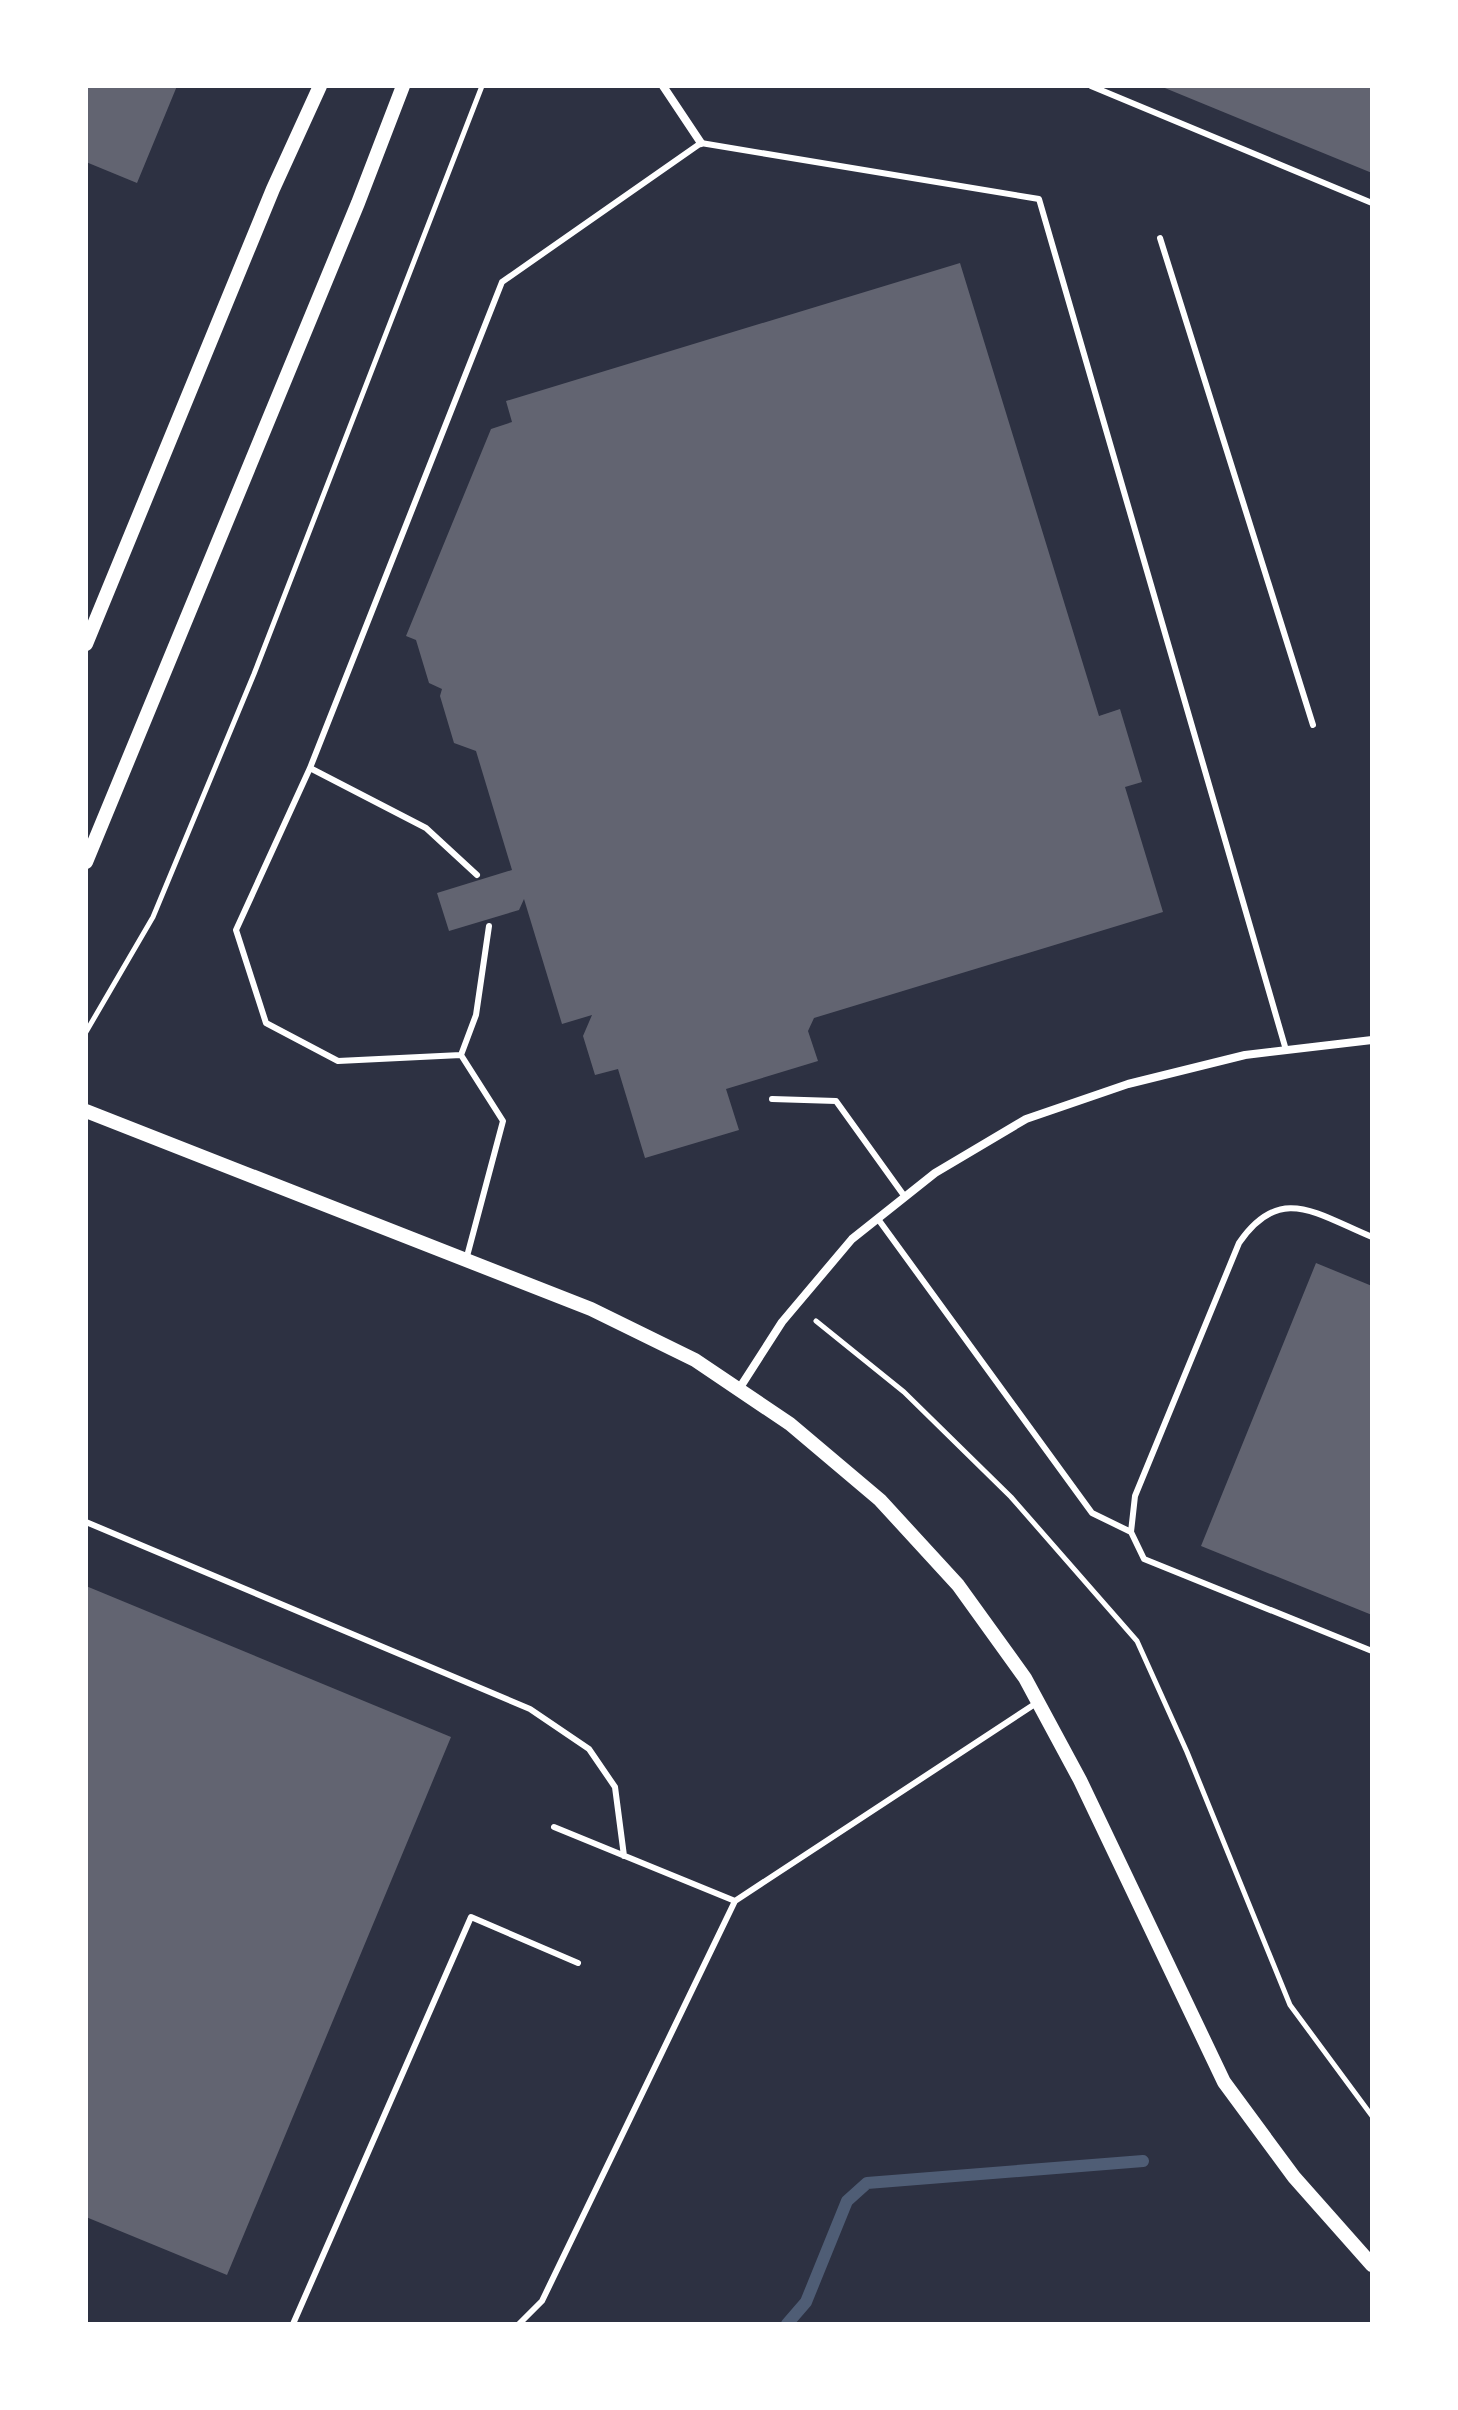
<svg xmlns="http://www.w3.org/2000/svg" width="1458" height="2410" font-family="Signika,sans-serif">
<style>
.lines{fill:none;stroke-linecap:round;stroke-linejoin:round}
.stream{stroke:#4f5d75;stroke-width:12}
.building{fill:#626471}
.path{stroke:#fff;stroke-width:5}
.service{stroke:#fff;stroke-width:6}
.minor{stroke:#fff;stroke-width:8}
.tertiary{stroke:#fff;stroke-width:14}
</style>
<rect width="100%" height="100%" fill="#2d3142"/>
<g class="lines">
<path class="stream" d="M787 2324 806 2302 847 2201 867 2183 1143 2161"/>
</g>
<path class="building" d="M86 86H177L137 183 86 162Z
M1160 86H1372V173Z
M960 263 1099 716 1120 709 1142 782 1125 787 1163 912 814 1018 808 1031 818 1061 726 1089 739 1130 645 1158 618 1069 595 1075 583 1036 592 1015 562 1024 524 899 519 910 449 931 437 893 512 870 476 751 454 743 440 696 442 689 429 683 416 640 406 636 491 429 512 422 506 401Z
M1316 1263 1372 1286V1615L1201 1546Z
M86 1586 451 1737 227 2275 86 2217Z"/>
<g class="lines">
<path class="path" d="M86 1032 153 917 254 674 482 86
M816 1321 904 1392 1011 1497 1137 1641 1187 1752 1290 2005 1372 2116"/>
<path class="service" d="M1091 86 1372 203
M1160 238 1313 725
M310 768 426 828 477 875
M461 1055 476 1015 489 926
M772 1099 836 1101 905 1197
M878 1219 1092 1513 1131 1532
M1372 1237C1316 1214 1280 1183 1239 1243L1135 1496 1131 1532 1144 1559 1372 1651
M466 1260 503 1121 461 1055 338 1061 266 1023 236 930 310 768 502 282 701 143 1039 199 1286 1050
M86 1522 530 1709 589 1749 615 1787 624 1856
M554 1827 735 1901
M293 2324 471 1917 578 1963
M519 2324 542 2301 735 1901 1038 1702"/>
<path class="minor" d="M663 86 701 143
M739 1389 782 1322 852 1239 935 1173 1026 1119 1128 1084 1245 1055 1372 1040"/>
<path class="tertiary" d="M86 644 273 189 320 86
M86 862 358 203 403 86
M86 1111 591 1309 695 1360 790 1424 880 1500 958 1585 1025 1678 1080 1780 1224 2082 1294 2177 1372 2265"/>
</g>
<rect width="1458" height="2410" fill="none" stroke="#ffffff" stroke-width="176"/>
</svg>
